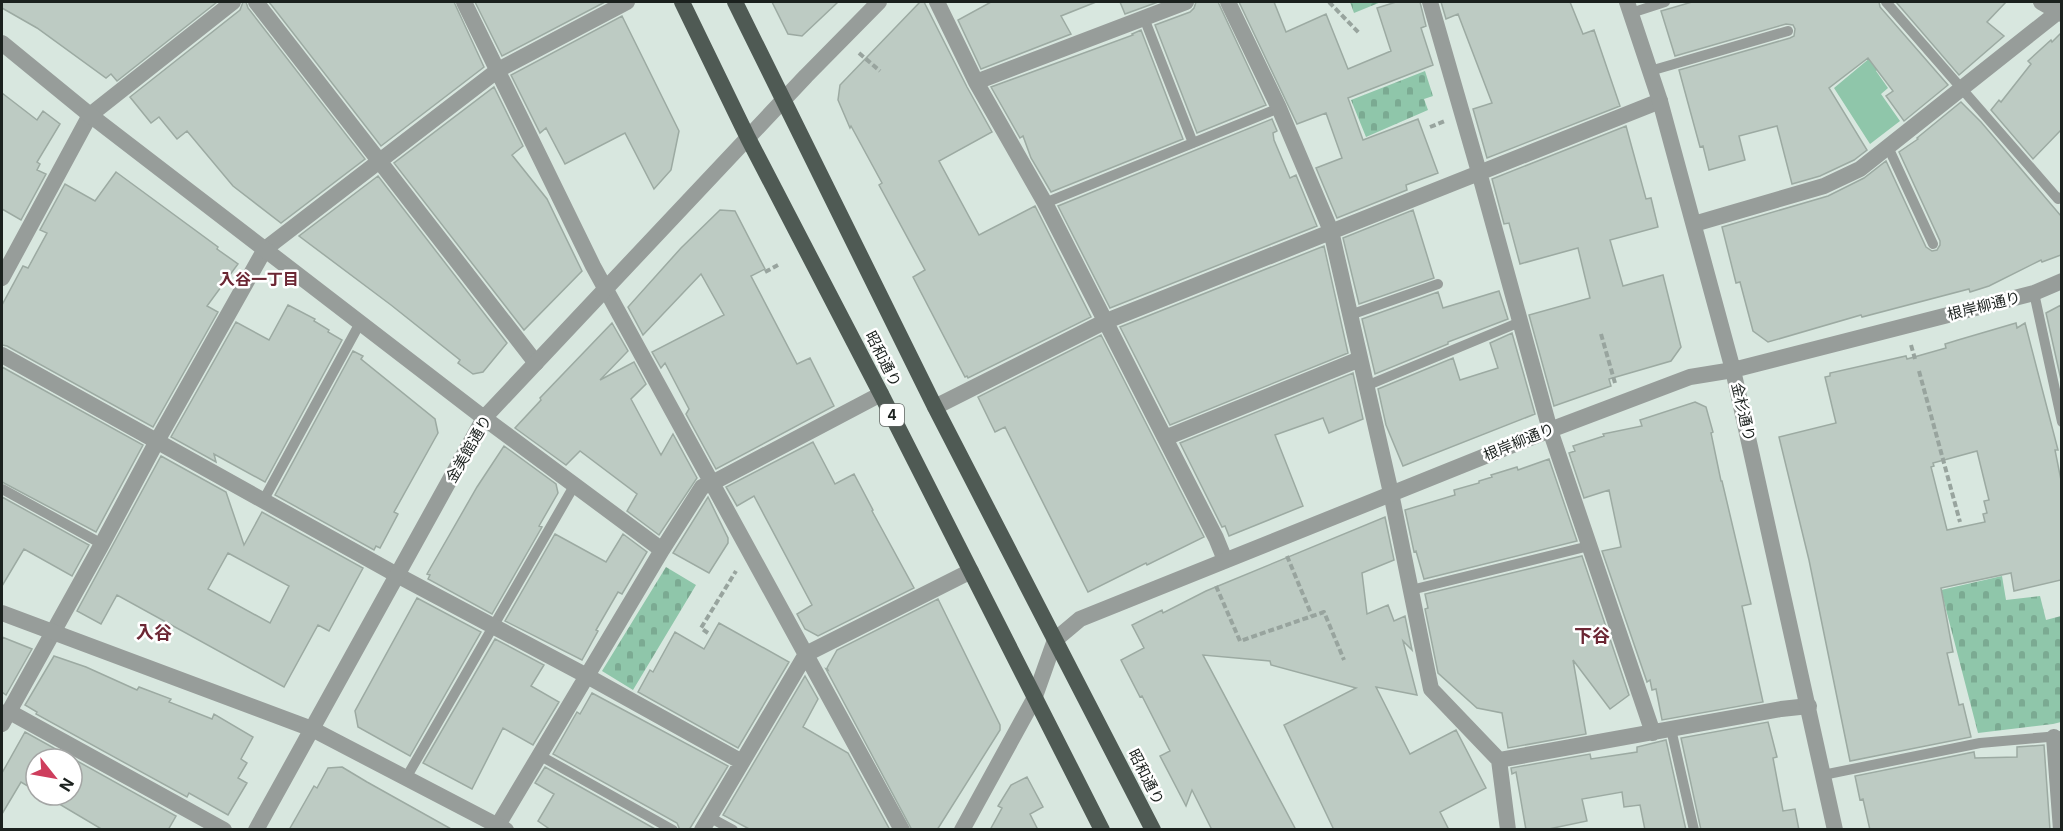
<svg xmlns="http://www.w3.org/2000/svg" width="2063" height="831" font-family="Inter,'Noto Sans JP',sans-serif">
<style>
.cemetery{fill:url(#cemetery-stones)}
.green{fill:#8fc6aa}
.building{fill:#bdcbc3;stroke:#9caaa2;stroke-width:1.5;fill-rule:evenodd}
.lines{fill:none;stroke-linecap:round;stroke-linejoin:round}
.path{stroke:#98a49e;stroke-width:4;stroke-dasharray:6 3;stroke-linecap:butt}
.service{stroke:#979d9a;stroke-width:10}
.minor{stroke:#979d9a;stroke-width:16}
.tertiary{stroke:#979d9a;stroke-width:16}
.trunk{stroke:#4f5a54;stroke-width:16}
.labels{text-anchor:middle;stroke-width:5;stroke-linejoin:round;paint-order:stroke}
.shield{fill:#fff;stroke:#5f6462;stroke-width:1.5}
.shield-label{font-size:14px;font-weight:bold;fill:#1b211e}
.street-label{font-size:15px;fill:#1b211e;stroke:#fff}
.neighbourhood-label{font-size:16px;font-weight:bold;fill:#6c2633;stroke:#fff}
.quarter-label{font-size:18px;font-weight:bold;fill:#6c2633;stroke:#fff}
</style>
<defs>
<pattern id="cemetery-stones" width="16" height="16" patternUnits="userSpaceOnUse" patternTransform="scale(1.5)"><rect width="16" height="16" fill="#8fc6aa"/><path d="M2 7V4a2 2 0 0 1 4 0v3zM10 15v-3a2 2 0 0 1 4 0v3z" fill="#7baa92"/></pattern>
</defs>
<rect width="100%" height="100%" fill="#d8e7df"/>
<path class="cemetery" d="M1350 2H1381L1354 13Z
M1425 71 1433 96 1424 99 1428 110 1366 137 1351 100Z
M666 567 696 585 633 690 602 671Z
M2002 576 2006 600 2040 596 2046 620 2061 616V722L2053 724 1978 733 1941 590Z"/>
<path class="green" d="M1901 32 1910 42 1876 71 1888 88 1881 94 1900 121 1870 144 1834 88Z"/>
<path class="building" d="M2 2H217L117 81 111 74 106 78 37 28 2 8Z
M243 2H246L248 8 365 159 281 223 233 186 187 131 177 139 159 117 151 123 130 97 240 10Z
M269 2H454L484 67 381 146Z
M475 2H605L502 56Z
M772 2H838L802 36 788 34Z
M920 2H924L967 87 992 132 939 161 979 235 1035 206 1091 317 968 378 967 376 965 377 913 277 925 270 879 185 882 183 851 126 850 128 838 100 840 85Z
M991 2H1096L1061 16 1071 34 981 69 958 20Z
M1120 2H1158L1125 14Z
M1196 2H1218L1266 105 1197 133 1155 25 1190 12 1194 8Z
M1239 2H1274L1286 32 1326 14 1348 69 1391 51 1377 8 1396 2H1420L1426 26 1421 28 1433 65 1348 98 1363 140 1418 119 1438 173 1406 185 1407 190 1337 218 1316 168 1342 158 1326 113 1297 124Z
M1441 2H1570L1583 34 1594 30 1620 106 1487 158 1473 109 1492 103 1458 14 1446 19Z
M1692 2H1879L1880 7 1948 85 1904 121 1886 96 1893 91 1868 58 1829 88 1867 150 1854 160 1820 176 1792 184 1777 126 1739 136 1745 160 1709 170 1703 146 1700 147 1679 70 1790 38 1794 36 1795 29 1793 25 1786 24 1675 56 1661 11Z
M1896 2H2006L1987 22 2004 36 1959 75Z
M622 16 679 131 671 170 654 189 625 133 565 164 546 128 540 133 511 75Z
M1141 30 1183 139 1051 192 1031 158 1023 136 1020 138 991 87 1133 35 1132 34Z
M2061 33V130L2033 159 1991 110 1999 100 2001 102 2031 64 2028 61 2051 40 2052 42Z
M494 87 523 146 512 155 547 199 582 271 524 330 394 163Z
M2 93 37 120 43 111 60 124 37 162 40 164 37 170 46 174 21 220 2 209Z
M1961 102 1981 122 2061 216V255L2042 262 2041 260 1989 286 1970 292 1969 289 1862 317 1861 315 1768 342 1753 331 1740 282 1736 283 1722 227 1828 196 1864 178 1886 161 1926 247 1932 251 1937 250 1940 245V241L1899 152 1918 139 1917 138Z
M1272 119 1277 131 1273 133 1274 140 1290 178 1296 175 1317 226 1110 308 1058 206Z
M1626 126 1646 199 1651 198 1658 227 1610 240 1623 286 1663 275 1681 347 1671 361 1609 379 1611 386 1554 406 1529 315 1590 298 1578 248 1520 264 1509 223 1504 224 1492 179Z
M116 172 218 247 217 249 238 264 207 306 218 312 153 427 7 346 2 345V305L23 266 28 268 47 233 40 230 65 184 95 201Z
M378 176 507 343 483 372 473 374 458 363 460 360 391 305 299 236Z
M720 210 735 211 765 269 751 276 797 364 810 358 834 406 716 469 686 414 689 409 665 363 661 368 652 352 724 315 701 274 643 335 628 307 681 248Z
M1413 210 1434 278 1359 304 1343 238Z
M1324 246 1348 353 1170 425 1120 327Z
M1499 291 1508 319 1448 342V344L1375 374 1362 319 1438 292 1443 308Z
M288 305 315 319 314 321 329 330 328 332 342 340 265 482 214 454 216 462 171 437 236 322 269 340Z
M2061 305V380L2046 313Z
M612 323 628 351 600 380 634 362 646 384 631 399 661 455 673 434 697 478 659 535 627 511 637 494 580 451 566 465 515 428 541 400 540 398Z
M2016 323 2017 328 2025 323 2058 450H2055L2061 480V580L2014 591 2011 573 1941 588 1953 652 1947 653 1959 705 1963 704 1971 737 1850 761 1809 560 1779 437 1836 423 1825 377 1830 376V373L1906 356 1907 359 1946 348 1945 344 1958 340ZM1977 451 1989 500 1984 501 1987 513 1983 514 1985 522 1947 530 1931 467 1934 466 1933 463Z
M1512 333 1535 414 1403 466 1386 425 1378 389 1453 358 1460 380 1498 368 1490 343Z
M1101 335 1204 537 1147 565 1146 563 1088 592 1005 427 995 432 978 397Z
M353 351 363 356 361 359 435 419 438 433 394 512 398 514 380 548 376 546 374 550 275 495Z
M2 367 143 445 96 532 2 482Z
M1353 373 1363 419 1329 433 1323 418 1275 435 1303 506 1229 536 1225 526 1222 527 1180 443Z
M1695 402 1706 407 1713 432 1711 433 1721 481H1722L1751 604 1742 606 1763 702 1662 720 1656 689 1652 690 1650 680 1647 682 1602 551 1621 547 1609 490 1584 498 1569 453 1575 451 1573 446 1604 436 1603 434 1642 426 1640 420Z
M813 442 835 484 854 474 873 510 872 511 914 588 818 636 805 629 797 614 812 605 754 496 737 506 726 487Z
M504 446 556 484 558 493 539 526 542 527 492 614 428 579 430 575 427 574 477 487Z
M161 456 226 492 244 545 262 512 363 568 329 631 318 625 284 687 117 595 101 624 77 611ZM228 553 289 586 270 623 208 589Z
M1549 459 1577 541 1424 579 1416 551 1414 552 1405 510 1455 495 1454 490 1479 483V481L1492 477 1491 475 1517 467 1518 470Z
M2 497 89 545 72 576 24 549 2 586Z
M708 497 728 538V543L709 573 673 553Z
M1385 517 1394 560 1362 573 1367 614 1388 605 1394 621 1405 616 1412 650 1403 641 1417 695 1376 687 1410 754 1456 730 1486 788 1440 812 1449 830H1334L1284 725 1356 688 1271 665 1270 661 1203 655 1296 830H1212L1192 790 1186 806 1160 756 1170 751 1142 696 1140 697 1121 660 1144 648 1132 625 1162 610 1163 613 1206 591Z
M555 534 606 562 623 534 647 552 622 594 618 592 596 630 598 631 582 660 505 621Z
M1582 556 1629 695 1610 709 1573 660 1586 734 1508 748 1502 713 1477 708 1438 673 1425 609 1428 608 1425 594Z
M417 598 481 632 410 756 358 727 355 711Z
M938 599 1000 725V730L937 830H912L826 669 828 670 827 668 837 650Z
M719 623 789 662 738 748 638 692 650 670 653 672 675 632 704 649Z
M2 637 32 649 6 695 2 692Z
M495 639 544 665 531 686 559 702 533 745 503 728 472 789 423 763Z
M54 656 86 667 137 690 139 687 171 699 169 702 212 719 214 714 253 737 241 759 247 763 238 778 247 783 228 815 189 793 187 797 36 714 37 712 25 705Z
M805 676 818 699 803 727 848 753 890 830H751L723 815Z
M592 693 728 766 689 830H680L677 823 553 754 577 712 580 714Z
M1768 722 1777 757 1773 758 1783 811 1795 809 1799 830H1701L1681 738Z
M25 732 176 816 168 830H103L44 795H72V759H36V791L21 782 2 814V773Z
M1666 740 1686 830H1645L1640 805 1624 807 1622 792 1582 799 1587 821 1544 830H1526L1516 772 1512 774 1511 768 1590 754 1591 759 1637 752V747Z
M2044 745 2050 830H1870L1863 799 1860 800 1855 776 1974 752 1975 758 2017 757V747Z
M342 767 367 782 453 830H289L314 786 317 788 328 768Z
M545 767 657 830H551L538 821 554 794 535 783Z
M1027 777 1043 807 1030 814 1038 830H990L1002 808 998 806 1011 785Z"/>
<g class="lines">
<path class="path" d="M1329 2 1360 34
M859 53 880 71
M1430 127 1445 121
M765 272 778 265
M1601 334 1615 383
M1911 345 1915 359
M1919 371 1960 522
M1287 556 1312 616
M1216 586 1240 641 1324 612 1344 660
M708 633 701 628 736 571"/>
<path class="service" d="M1886 2 2058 199 2062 197
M1631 13 1665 2
M1144 18 1193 143
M1650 71 1788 31
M1888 147 1933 244
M1045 203 1279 108
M2034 293 2062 422
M1350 315 1438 284
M1366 386 1520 322
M2 489 102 544
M263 501 360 323
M1411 590 1589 546
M1671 729 1694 830
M539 755 673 830
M1823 775 1980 743 2059 736
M406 778 574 486
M709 817 733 830"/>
<path class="minor" d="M256 2 536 363
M464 2 593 266 902 830
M937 2 976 82 1045 203 1216 538 1225 560
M1228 2 1279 108 1331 231 1391 493 1431 689 1499 760 1508 830
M1430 2 1479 172 1550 430 1653 733
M2041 2 2062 14
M976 82 1186 2
M1694 224 1824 186 1860 169 2058 12 2062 7
M2 278 90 115 233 2
M2 355 397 575 587 676 742 762
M935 407 1104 322 1660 101
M484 418 662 550
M1165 438 1360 359
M8 711 224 830
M2 724 102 544 157 441 265 249 498 70 627 2
M2054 737 2061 830
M1499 760 1781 709 1809 706
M495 830 662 550 702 487 712 483 881 394
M702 830 806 654 971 571"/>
<path class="tertiary" d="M1627 2 1660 101 1733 370 1835 830
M2 43 90 115 484 418
M2 613 312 729 506 830
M256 830 484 418 806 76 879 2
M962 830 1034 699 1055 640 1080 619 1550 430 1690 377 1733 370 2034 293 2062 281"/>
<path class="trunk" d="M682 2 748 138 881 394 1102 830
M735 2 935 407 1153 830"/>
</g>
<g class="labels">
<rect class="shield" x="880" y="404" width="24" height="22" rx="4.5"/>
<g class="shield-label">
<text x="892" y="420">4</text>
</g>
<g class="street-label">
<text transform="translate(1984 306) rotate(-14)" y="5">根岸柳通り</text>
<text transform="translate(883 359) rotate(63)" y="5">昭和通り</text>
<text transform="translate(1743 412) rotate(77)" y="5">金杉通り</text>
<text transform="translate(1519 442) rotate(-22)" y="5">根岸柳通り</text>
<text transform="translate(469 449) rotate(-60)" y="5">金美館通り</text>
<text transform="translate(1146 777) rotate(63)" y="5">昭和通り</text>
</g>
<g class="neighbourhood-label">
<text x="259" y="285">入谷一丁目</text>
</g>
<g class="quarter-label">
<text x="154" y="639">入谷</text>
<text x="1592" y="642">下谷</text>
</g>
</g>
<rect width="2063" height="831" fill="none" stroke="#1b211e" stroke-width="6"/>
<g transform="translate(54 777) rotate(121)"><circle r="28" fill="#ffffff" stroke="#a4a6a5" stroke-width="1.5"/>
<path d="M0-4.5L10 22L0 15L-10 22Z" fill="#ce3e5d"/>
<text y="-9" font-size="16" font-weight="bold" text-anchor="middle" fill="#1b211e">N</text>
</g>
</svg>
